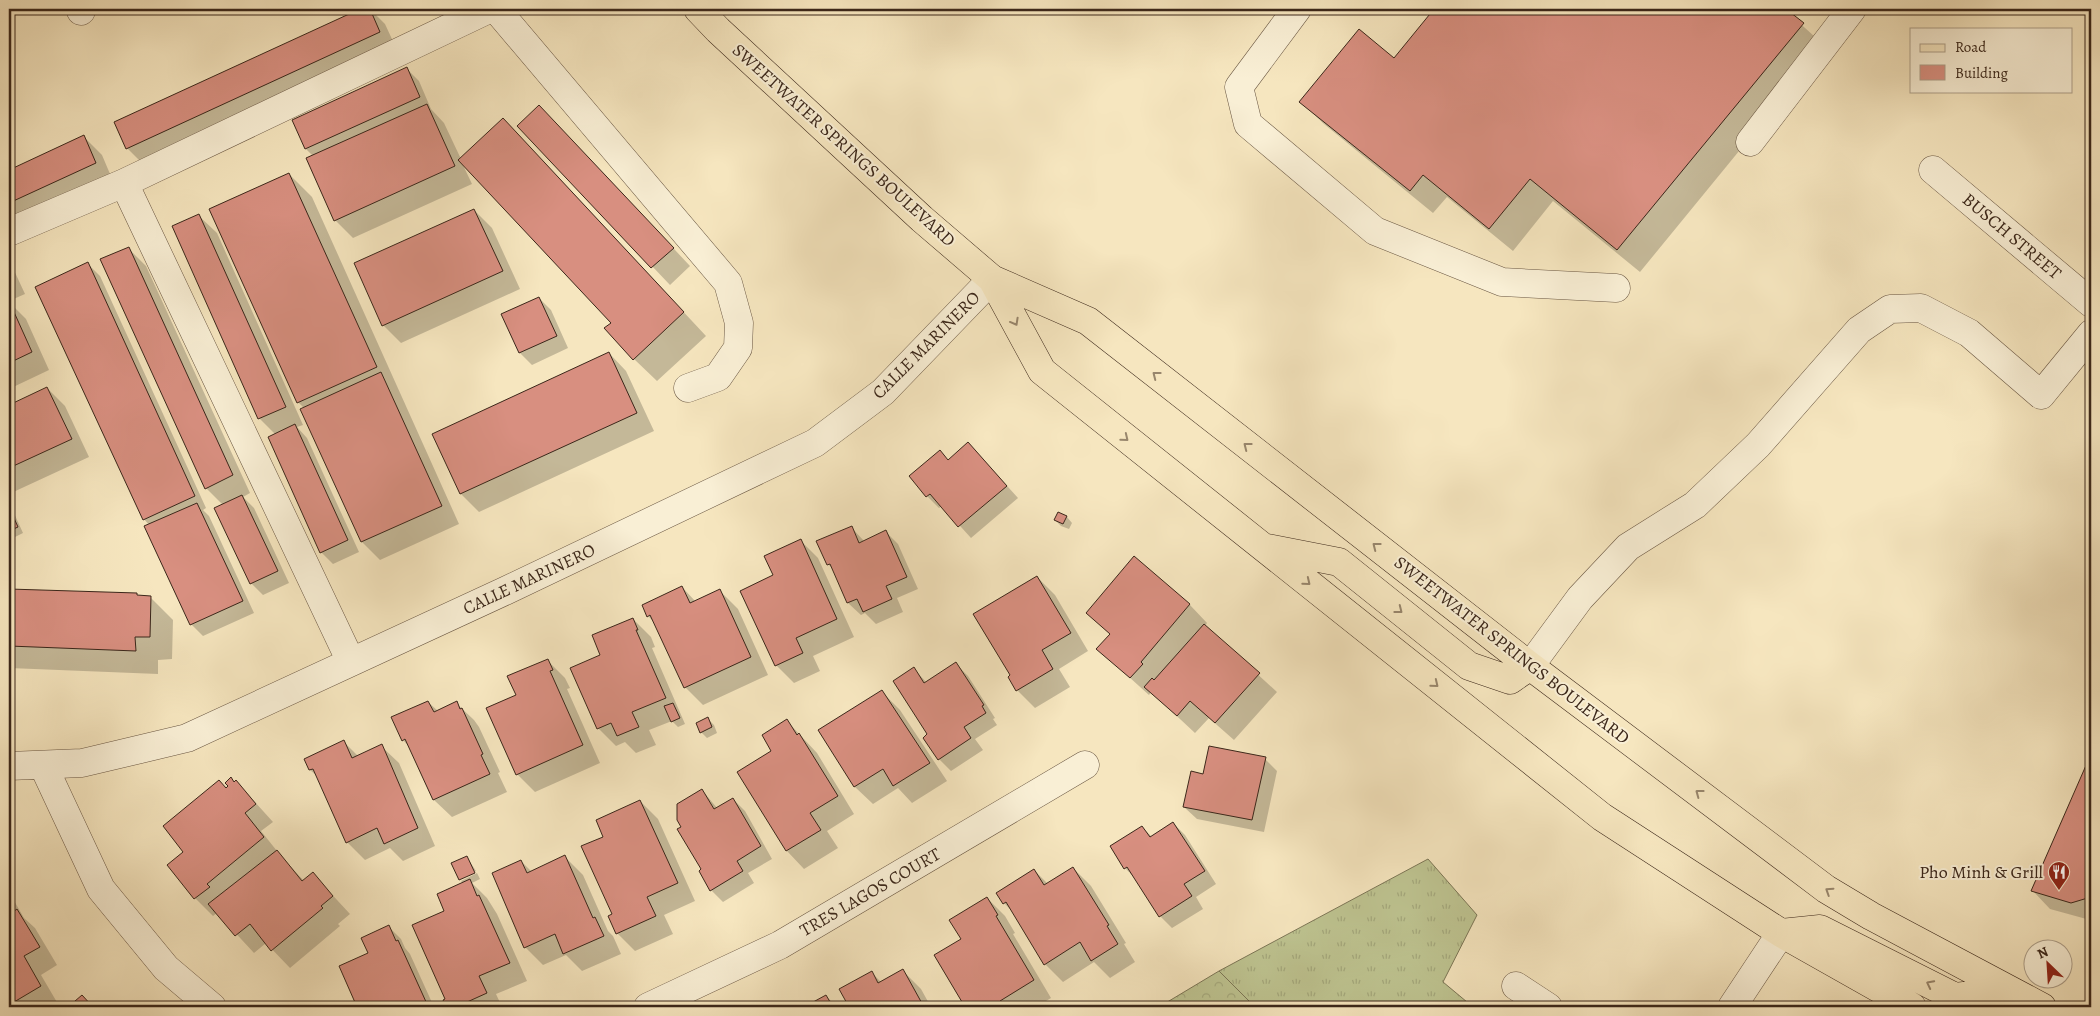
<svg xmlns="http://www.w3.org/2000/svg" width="2100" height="1016" font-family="Alegreya,serif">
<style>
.grass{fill:url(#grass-tufts);stroke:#7c7656}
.forest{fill:url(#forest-crowns);stroke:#7c7656}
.shadow{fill:#0003}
.building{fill:#d88f80;stroke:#3b271a}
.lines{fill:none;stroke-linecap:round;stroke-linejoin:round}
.minor-casing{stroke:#6a5743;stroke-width:29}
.major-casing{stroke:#3b271a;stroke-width:29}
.minor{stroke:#f9efd5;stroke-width:28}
.major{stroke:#f6e6bf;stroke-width:28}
.oneway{stroke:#98866c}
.labels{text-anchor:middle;stroke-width:4;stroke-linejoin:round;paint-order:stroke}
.street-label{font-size:18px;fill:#3b271a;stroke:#f9efd5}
.poi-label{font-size:18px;fill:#3b271a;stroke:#f9efd5;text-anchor:end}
</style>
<defs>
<pattern id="grass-tufts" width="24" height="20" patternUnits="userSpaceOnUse" patternTransform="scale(1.25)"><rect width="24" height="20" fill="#bec491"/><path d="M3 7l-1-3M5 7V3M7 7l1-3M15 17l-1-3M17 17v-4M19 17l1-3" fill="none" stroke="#a4a87c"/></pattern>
<pattern id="forest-crowns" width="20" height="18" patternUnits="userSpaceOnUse" patternTransform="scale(1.25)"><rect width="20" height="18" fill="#bec491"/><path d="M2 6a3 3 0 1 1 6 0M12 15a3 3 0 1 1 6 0" fill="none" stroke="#a4a87c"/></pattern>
</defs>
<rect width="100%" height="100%" fill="#f6e6bf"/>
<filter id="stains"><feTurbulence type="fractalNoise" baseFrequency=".004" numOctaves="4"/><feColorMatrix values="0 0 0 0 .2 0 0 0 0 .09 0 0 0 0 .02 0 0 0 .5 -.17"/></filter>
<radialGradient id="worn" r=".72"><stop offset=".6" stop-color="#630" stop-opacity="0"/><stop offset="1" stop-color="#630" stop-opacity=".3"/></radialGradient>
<path class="grass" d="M1428 859 1477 915 1443 982 1473 1007H1255L1219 971Z"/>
<path class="forest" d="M1219 971 1255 1007H1159Z"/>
<path class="shadow" d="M363 9H370L385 24 397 50 145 166 127 148 116 123Z
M1436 9H1784L1825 46 1640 272 1553 201 1513 251 1447 197 1433 213 1324 124 1301 102 1394 59Z
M407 69 419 81 431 109 444 123 461 159 526 143 706 336 657 381 634 359 612 323 462 163 472 184 353 238 335 220 313 156 306 149Z
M557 124 690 266 670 285 519 126Z
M84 137 102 155 113 181 9 228V171Z
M289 174 312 197 459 524 380 560 362 542 302 409 304 408 298 402 211 210Z
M474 210 492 228 520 289 401 343 383 325Z
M199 216 217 233 303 425 297 427 307 438 359 552 333 564 321 552 276 435 259 418Z
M128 248 146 266 250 493 243 497 254 508 289 583 263 595 251 583 223 505 206 488Z
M9 263 12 266 25 294 9 301Z
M88 264 100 276 206 508 203 510 209 516 254 613 203 636 191 624 149 525 144 519Z
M539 298 551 310 568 348 532 365 520 353Z
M9 302 26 319 49 370 9 389Z
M609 353 626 371 654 431 479 512 461 494 433 434Z
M47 388 65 406 89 457 9 494V406Z
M980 456 1018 498 971 538 942 506 939 508 927 496 949 461Z
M9 502 23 533 9 540Z
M1059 514 1067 517 1072 523 1069 529 1061 526 1055 520Z
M851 527 864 541 886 532 898 544 918 589 897 598 903 612 876 624 865 613 861 615 848 603 834 570 828 564Z
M800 540 818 558 854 637 813 656 820 671 794 683 776 665 775 576Z
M1135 558 1190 605 1207 623 1205 626 1277 692 1234 740 1209 718 1195 733 1151 692 1149 695 1098 649 1111 635 1088 613Z
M1037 577 1055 595 1088 651 1059 669 1070 687 1035 708 1017 690 1009 677Z
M682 587 696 602 720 591 738 609 768 675 703 705 685 687 655 623 648 616Z
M9 590 137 595 139 597H150L173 620 172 659 158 660V674L9 668Z
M633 619 651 637 655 647 652 648 685 724 678 727 672 721 649 730 656 745 636 753 625 742 616 746 598 728 602 655Z
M547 660 565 678 570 688 567 689 600 763 535 792 517 774V695Z
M956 664 968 676 995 718 993 719 997 725 975 739 983 750 951 771 939 759 929 735 914 669 927 683Z
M882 692 900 710 947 781 912 803 898 788 873 804 855 787 820 730Z
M428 702 438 711 456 703 474 720 479 727 500 772 498 773 507 792 452 817 434 800 410 748 403 740Z
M708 719 714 725 717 733 707 738 701 732Z
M787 721 817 753 854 814 827 831 838 848 804 869 787 851 739 772 773 751Z
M344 742 358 756 381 746 399 763 435 846 403 861 390 848 365 860 347 842 318 777 310 770Z
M2091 758V920H2090L2050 909 2033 891Z
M1265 759 1277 771 1264 832 1197 819 1184 807 1204 775Z
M236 781 273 822 261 831 281 856 304 881 313 874 350 914 338 924 340 926 290 968 266 943 254 953 217 913 213 916 195 898 168 866 185 852 227 789Z
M702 790 717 808 733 799 745 811 772 859 748 873 754 883 723 902 711 890 682 828Z
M640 801 658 819 695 901 664 915 673 934 635 951 617 933 613 915Z
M1173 823 1185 835 1216 884 1196 897 1203 909 1172 928 1160 916 1138 881 1125 868 1142 827 1152 837Z
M467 857 476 871 460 878V880Z
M565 857 583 875 608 931 613 936 621 954 582 971 566 955 543 965 525 947 521 861 532 872Z
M1073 868 1091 886 1126 943 1124 944 1135 962 1110 978 1094 962 1063 982 1045 964 1014 913 1004 903 1034 870 1048 884Z
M477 873 480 879 472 883 487 898 497 914 527 981 496 994 502 1007H447L445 1001 447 1000 446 911 463 883 461 881Z
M9 892 24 918 35 928 57 965 41 975 58 1004 53 1007H9Z
M987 898 1005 916 1015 933 1013 934 1051 998 1036 1007H967L935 956 963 939Z
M389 927 401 939 405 948 410 954 434 1007H359L341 967 370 954Z
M903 971 921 989 931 1007H851L841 989 872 973 882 983Z
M826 996 837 1007H806Z"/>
<path class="building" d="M360 9H370L380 32 126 149 114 122Z
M1434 9H1786L1804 23 1617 250 1530 179 1489 229 1423 175 1410 191 1299 102 1359 29 1394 58Z
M407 67 420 97 305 149 292 120Z
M427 104 455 166 334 221 306 158Z
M539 105 674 248 651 268 517 126Z
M503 118 684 312 633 360 604 328 611 323 458 160Z
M84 135 96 163 9 203V170Z
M289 173 377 367 297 403 209 209Z
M474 209 503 271 382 326 354 263Z
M199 214 286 407 258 419 172 226Z
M129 247 233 475 205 489 100 259Z
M88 262 195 496 143 520 35 287Z
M9 271 13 281 9 284Z
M539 297 557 336 519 353 501 314Z
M9 301 32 352 9 363Z
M609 352 637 413 460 494 432 434Z
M381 372 442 506 361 542 300 409Z
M47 387 72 439 9 468V405Z
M295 424 348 540 320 553 268 437Z
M968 442 1007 486 958 527 930 494 926 497 909 476 940 450 948 460Z
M242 495 278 571 250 584 214 508Z
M197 503 243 601 190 625 144 526Z
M9 507 18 527 9 531Z
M1058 512 1067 516 1063 524 1054 520Z
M852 526 859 543 886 530 907 577 886 586 892 599 863 612 857 599 847 603 830 564 827 565 816 541Z
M801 539 837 619 796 638 803 653 775 666 740 591 773 575 764 556Z
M1134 556 1190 604 1141 662 1143 664 1130 678 1096 649 1110 634 1086 613Z
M1037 576 1071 633 1042 650 1053 669 1016 691 1008 677 1010 675 973 614Z
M682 586 690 603 720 589 751 657 684 688 650 615 647 617 642 605Z
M9 589 137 593V595L151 596 150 637H135L136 651 9 646Z
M633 618 638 630H636L666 698 632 712 639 727 617 736 611 723 597 729 570 668 600 655 592 635Z
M1204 624 1260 673 1215 723 1190 701 1177 716 1144 687 1152 678 1154 680Z
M548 659 553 670 550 671 583 745 516 775 486 708 516 695 507 676Z
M956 662 984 705 982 706 986 713 964 727 971 738 938 760 923 738 927 734 893 681 914 667 924 683Z
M882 690 930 763 893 786 883 769 854 787 818 730Z
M428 701 434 712 457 701 460 709 462 708 483 754 481 755 490 774 433 800 405 739 402 741 391 717Z
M673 703 680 718 671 722 664 706Z
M708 717 712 727 700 733 696 723Z
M787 719 797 735 799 733 838 796 810 813 821 830 786 851 737 772 771 751 762 735Z
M344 740 352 758 382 744 418 828 384 844 377 828 346 843 313 769 309 770 304 759Z
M1209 746 1266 757 1252 820 1183 807 1191 771 1203 774Z
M2091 754V897L2071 903 2031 891Z
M231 777 234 782 236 780 256 804 245 813 264 837 207 884 210 887 194 899 167 865 183 852 163 826 219 780 226 788 228 786 225 783Z
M702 789 714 809 733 798 761 846 737 861 743 871 710 891 699 871 701 869 677 829 681 827 677 820V804Z
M640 800 678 883 647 897 656 916 616 934 608 916 612 914 581 846 603 837 596 820Z
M1173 822 1205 871 1184 884 1192 896 1159 917 1127 867 1124 869 1110 846 1142 826 1150 837Z
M277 850 302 881 313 872 333 896 321 906 323 908 271 951 250 924 235 936 208 904Z
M565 855 593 918 595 917 604 936 563 954 555 934 524 948 492 873 521 860 527 873Z
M467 856 475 873 459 880 451 863Z
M1073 867 1109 925 1107 926 1118 944 1091 961 1080 942 1044 965 1006 902 1003 904 996 893 1034 869 1044 885Z
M470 879 477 896 479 895 510 963 479 976 487 993 456 1007H446L443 1000 445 999 412 925 444 911 437 894Z
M987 897 998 915 996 916 1034 980 1000 1001 1004 1007H965L934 955 961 939 949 920Z
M17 909 40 947 24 956 41 986 9 1005V915Z
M389 925 396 941 398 940 427 1004 420 1007H357L339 966 368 953 361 938Z
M903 969 924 1007H849L839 989 872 971 878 983Z
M82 995 93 1007H68Z
M826 995 833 1007H804Z"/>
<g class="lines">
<g class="minor-casing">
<path id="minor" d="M80 9 81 11
M496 9 728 283 739 323 738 348 718 377 688 388
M1297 9 1239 87 1248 124 1375 231 1502 282 1616 288
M1750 142 1852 9
M1933 170 2091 303
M124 183 489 9
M9 232 124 183 351 662
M1530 666 1580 598 1628 547 1695 505 1758 445 1859 330 1890 309 1921 308 1969 333 2041 395 2091 334
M43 765 101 889 166 968 212 1007
M9 766 82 763 187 738 505 591 815 443 883 392 992 279
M1516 986 1548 1007
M648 1007 780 945 1085 765
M1732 1007 1781 933"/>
</g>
<g class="major-casing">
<path id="major" d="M698 9 718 30 922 219 992 279 1088 321 1530 666 1826 889 1871 916 2042 1007
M992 279 1042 371 1602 817 1781 933 1912 1007
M1267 548 1339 562 1469 666 1510 680 1530 666
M1781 933 1820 929 1955 997 2010 991"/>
</g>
<use href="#minor" class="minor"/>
<use href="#major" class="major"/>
</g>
<defs><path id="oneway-chevron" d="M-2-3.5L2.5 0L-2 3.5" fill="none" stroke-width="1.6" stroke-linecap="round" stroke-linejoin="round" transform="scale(1.25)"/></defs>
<g class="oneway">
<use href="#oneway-chevron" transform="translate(1015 322) rotate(61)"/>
<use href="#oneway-chevron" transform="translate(1156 375) rotate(-142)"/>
<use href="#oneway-chevron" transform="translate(1125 438) rotate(39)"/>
<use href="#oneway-chevron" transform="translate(1247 446) rotate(-142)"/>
<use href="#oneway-chevron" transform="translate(1376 546) rotate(-142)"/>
<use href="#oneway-chevron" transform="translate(1307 582) rotate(39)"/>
<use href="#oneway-chevron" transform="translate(1399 610) rotate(38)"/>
<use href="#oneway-chevron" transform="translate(1435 684) rotate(39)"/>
<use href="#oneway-chevron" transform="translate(1699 793) rotate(-143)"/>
<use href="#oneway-chevron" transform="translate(1829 891) rotate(-147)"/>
<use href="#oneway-chevron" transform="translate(1930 984) rotate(-153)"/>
</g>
<defs>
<g id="restaurant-pin" transform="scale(1.125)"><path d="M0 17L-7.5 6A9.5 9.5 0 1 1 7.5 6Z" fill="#8f2418" stroke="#f9efd5"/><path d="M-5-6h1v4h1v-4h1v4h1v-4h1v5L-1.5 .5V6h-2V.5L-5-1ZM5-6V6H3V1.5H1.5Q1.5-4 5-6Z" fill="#fff"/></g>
</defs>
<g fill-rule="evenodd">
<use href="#restaurant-pin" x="2059" y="872"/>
</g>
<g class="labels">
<g class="street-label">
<text transform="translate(844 145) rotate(42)" y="6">SWEETWATER SPRINGS BOULEVARD</text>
<text transform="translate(2012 236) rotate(40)" y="6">BUSCH STREET</text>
<text transform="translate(926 345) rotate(-45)" y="6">CALLE MARINERO</text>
<text transform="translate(529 579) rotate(-25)" y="6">CALLE MARINERO</text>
<text transform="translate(1512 650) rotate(38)" y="6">SWEETWATER SPRINGS BOULEVARD</text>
<text transform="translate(870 892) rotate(-30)" y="6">TRES LAGOS COURT</text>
</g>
<g class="poi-label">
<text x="2043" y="878">Pho Minh &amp; Grill</text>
</g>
</g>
<rect width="2100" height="1016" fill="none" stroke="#f6e6bf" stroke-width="30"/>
<rect x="10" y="10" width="2080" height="996" fill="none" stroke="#3b271a" stroke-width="2.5"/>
<rect x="15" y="15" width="2070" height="986" fill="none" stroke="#3b271a"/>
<rect x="1910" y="28" width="162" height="65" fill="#f9efd5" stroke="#ad9f8a"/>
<rect x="1920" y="44" width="25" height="8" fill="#f6e6bf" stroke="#ad9f8a"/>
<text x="1955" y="52" font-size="15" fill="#3b271a">Road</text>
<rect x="1920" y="65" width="25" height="15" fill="#d88f80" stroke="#ad9f8a"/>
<text x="1955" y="78" font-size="15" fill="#3b271a">Building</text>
<g transform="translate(2048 964) rotate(335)"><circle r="24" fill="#f9efd5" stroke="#ad9f8a"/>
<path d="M0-4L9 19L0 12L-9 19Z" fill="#8f2418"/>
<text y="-8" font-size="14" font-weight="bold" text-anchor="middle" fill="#3b271a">N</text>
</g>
<rect width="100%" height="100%" filter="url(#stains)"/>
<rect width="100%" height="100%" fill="url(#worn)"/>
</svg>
